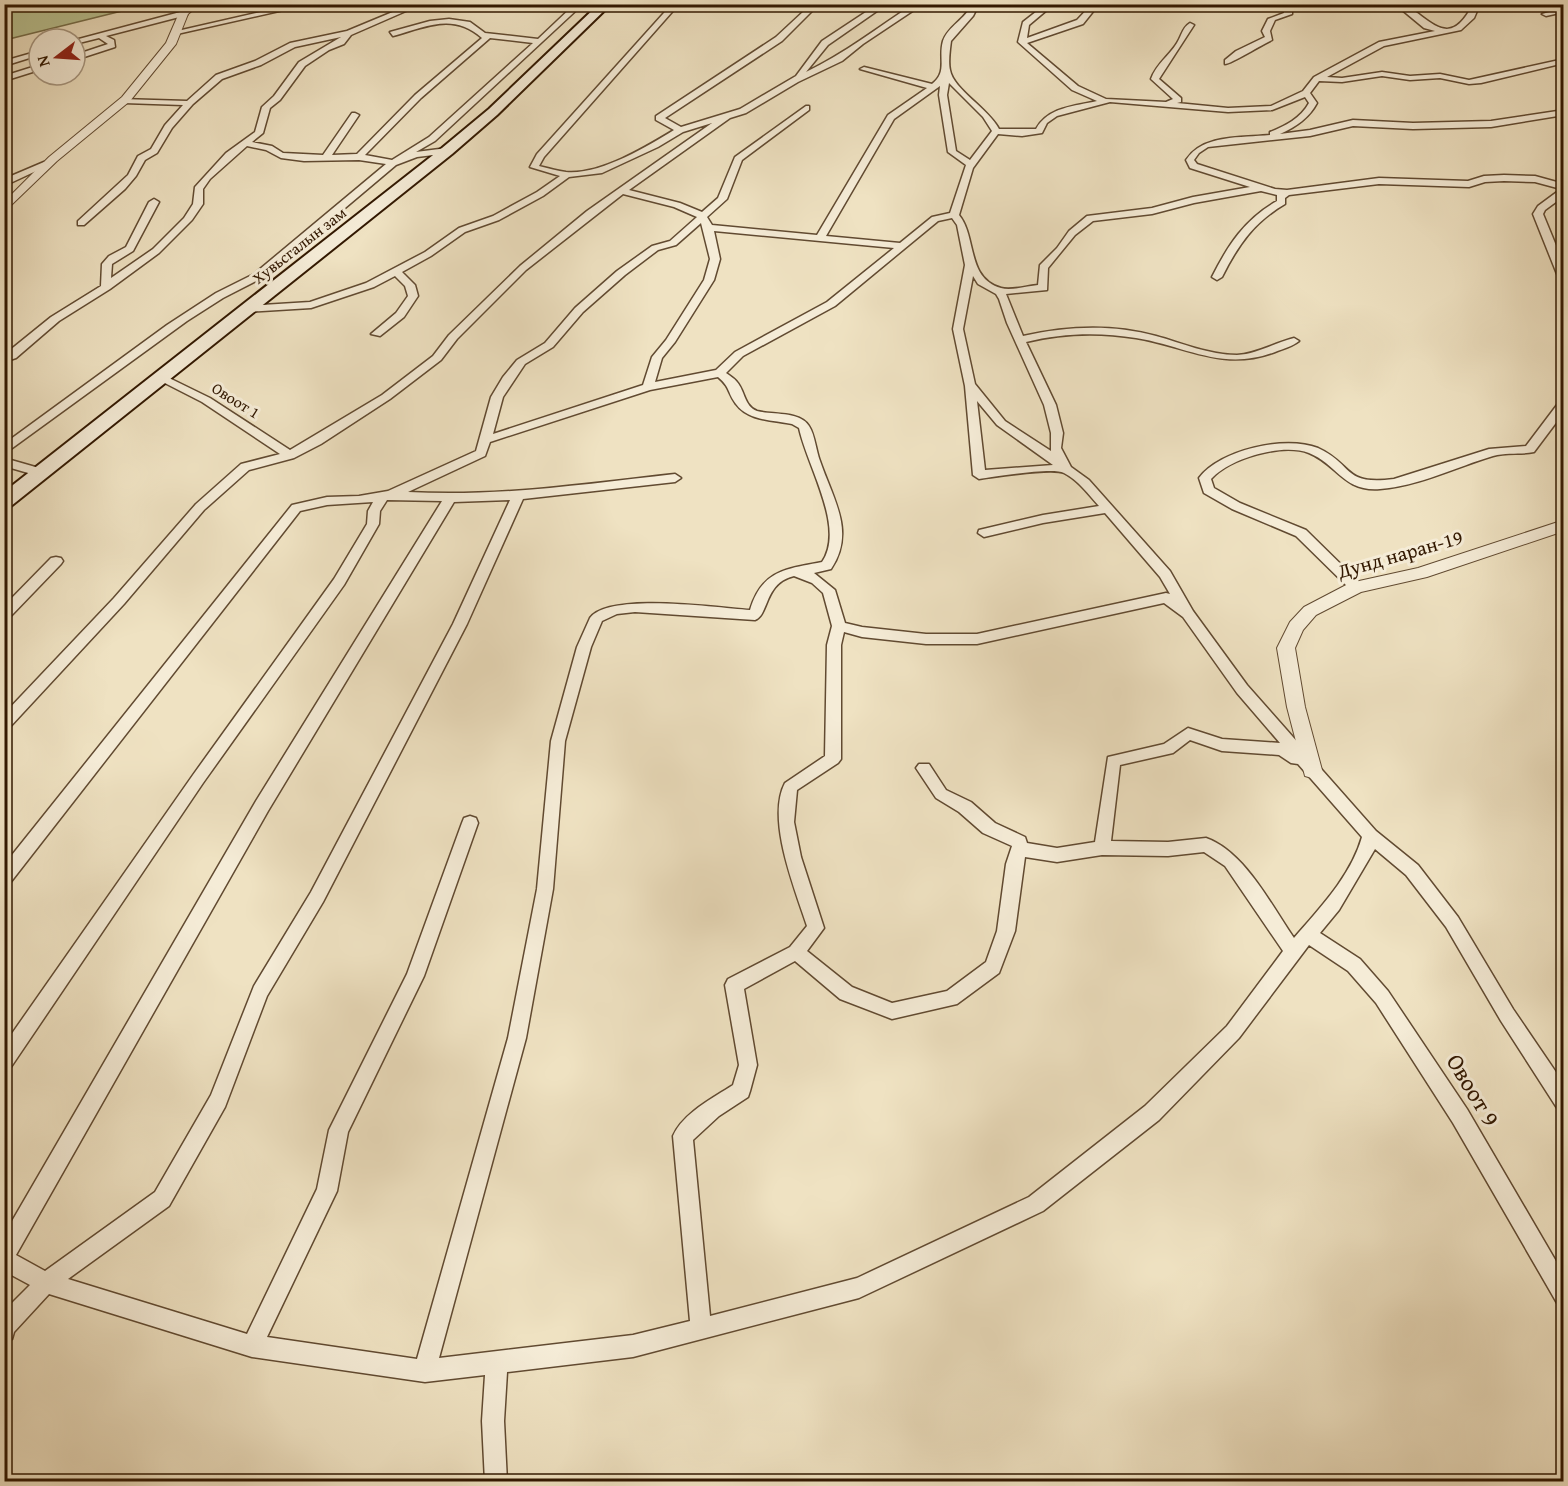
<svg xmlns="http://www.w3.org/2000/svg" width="1568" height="1486" font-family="'Gentium Book Plus',serif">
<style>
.green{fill:#bac392;stroke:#766e4a;stroke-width:1.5}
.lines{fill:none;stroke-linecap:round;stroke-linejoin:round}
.minor-casing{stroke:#614a31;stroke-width:3}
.tertiary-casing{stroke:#614a31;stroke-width:2}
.secondary-casing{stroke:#321801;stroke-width:4}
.minor{fill:#f5ecd7;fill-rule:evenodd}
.tertiary{fill:#f5ecd7;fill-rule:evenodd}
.secondary{fill:#f5ecd7;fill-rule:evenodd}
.labels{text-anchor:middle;stroke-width:6;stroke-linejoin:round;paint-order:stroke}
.far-street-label{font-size:16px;fill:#321801;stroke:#f5ecd7}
.street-label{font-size:20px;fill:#321801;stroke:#f5ecd7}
.near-street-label{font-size:24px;fill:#321801;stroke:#f5ecd7}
</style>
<rect width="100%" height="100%" fill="#efe2c2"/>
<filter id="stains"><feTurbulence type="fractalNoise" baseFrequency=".00333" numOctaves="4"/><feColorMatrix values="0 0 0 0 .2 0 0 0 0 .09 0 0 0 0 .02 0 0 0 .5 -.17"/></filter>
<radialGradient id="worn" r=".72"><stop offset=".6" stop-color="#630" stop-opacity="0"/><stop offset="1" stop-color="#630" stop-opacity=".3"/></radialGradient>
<path class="green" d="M4 5 5 4 146 5 5 40Z"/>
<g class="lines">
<g class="minor-casing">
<path id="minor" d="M295 4H310L177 34 173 32Z
M412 4H422L351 35 344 44 329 50 305 66 280 100 270 108 263 133 252 142 272 146 283 153 323 155 352 113H355L359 115 332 155 357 154 415 95 482 38C453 12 426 27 393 36L390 32 430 21 449 19 470 22 485 33 538 39 575 4H583L435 141 416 152 447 148 450 149V153L417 157 396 165 262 278 223 298 187 321 4 454V444L167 325 216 293 254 274 386 164 359 160 304 161 281 158 266 150 247 146 210 179 203 189V204L192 220 159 253 110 289 59 321 16 358 4 362V355L51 317 101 286 102 264 109 256 126 247 149 202 154 199 159 202 133 251 112 264 111 278 153 249 184 218 193 204 195 187 226 153 255 132 262 107 274 96 299 62 341 37 295 47 261 65 222 79 193 104 172 128 157 153 145 160 136 176 125 189 84 225H78V221L128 175 138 156 151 149 165 125 183 105 124 103 120 101 121 99 187 101 216 75 255 61 290 43 347 31ZM490 38 533 43 429 137 392 160 365 155 421 98Z
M672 4H679L544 157 539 166C548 168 558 171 566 172 600 175 646 147 674 130L656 120V116L776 37 804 11 771 4 808 8 811 4H819L782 41 665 118 681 127 740 109 796 76 822 41 878 4H887L828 45 806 72C844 54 878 27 914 4H923L863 44 842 61 798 82 746 113 730 118 629 190 680 203 702 212 718 198 735 157 806 106H809V110L742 160 727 199 707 217 712 225 817 235 888 115 927 88 860 69 864 67 932 84C948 72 938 58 943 41 948 26 966 19 972 4H979L973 16 951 41C950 49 948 62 950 70 953 89 989 109 999 129H1036C1048 107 1075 106 1097 101L1072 90 1018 42 1023 22 1046 4H1054L1029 25 1027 38 1077 20 1092 4H1099L1083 24 1027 43 1078 86 1106 99 1166 102 1173 99 1151 79C1156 64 1169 56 1177 43 1182 35 1182 28 1190 23L1194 25 1159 79 1181 98V102L1177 103 1228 108 1271 106 1303 91 1314 77 1379 42 1435 31 1424 28 1395 4C1424 4 1445 60 1473 4H1480L1474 18 1461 30 1384 46 1327 77 1342 78 1382 72 1410 76 1440 74 1469 80 1564 59V63L1481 83 1469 84 1440 78 1410 80 1382 76 1342 82 1319 81 1310 93 1317 103C1309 118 1296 127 1280 134L1310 130 1353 120 1413 123 1491 121 1564 110V115L1491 127 1413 129 1353 126 1310 136 1208 147 1199 153 1194 160 1197 164 1275 189 1287 190 1379 178 1468 181 1484 176 1504 175 1535 176 1564 184V196L1545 210 1543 214 1564 265V282L1559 279 1533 214 1538 206 1561 189 1535 182 1504 181 1485 182 1469 187 1379 184 1289 195 1285 198V204C1254 222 1238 245 1222 277L1217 280 1212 277C1228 245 1245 219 1277 201V195L1261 191 1194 203 1152 214 1093 221 1075 235 1048 268 1047 290 1006 294 1023 336C1067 326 1113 324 1156 336 1182 343 1209 355 1237 355 1257 354 1274 343 1294 338L1299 341C1293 346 1283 349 1275 352 1222 372 1186 346 1136 338 1100 332 1062 333 1026 342L1056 405 1063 433 1061 448 1071 467 1089 480 1170 571 1193 611 1247 685 1376 831 1418 865 1458 917 1513 1009 1564 1084V1110L1557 1108 1501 1021 1446 927 1406 875 1375 849 1339 910 1320 933 1360 959 1388 991 1467 1109 1564 1275V1306L1557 1303 1453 1123 1376 1003 1348 971 1309 945 1239 1038 1159 1120 1043 1211 859 1298 633 1357 507 1372 504 1421 507 1482H485L482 1421 485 1375 425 1382 252 1357 49 1294 14 1332 12 1339 4 1341V1311L30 1285 4 1271V1235L256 801 442 501 387 500 380 511 379 524 344 585 203 783 11 1067 4 1070V1045L193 775 334 579 367 524 368 511 373 502 327 505 300 511 10 883 4 885V865L292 505 327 497 359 496 388 491 476 451 491 397 503 377 517 360 545 343 575 308 617 271 652 246 670 241 697 217 674 207 623 194 526 270 457 339 441 360 390 399 321 444 294 458 249 470 204 510 124 604 9 728 4 730V714L114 598 196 504 241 464 280 454 202 402 155 378 161 375 165 376 210 398 290 450 382 395 433 356 449 335 520 266 587 211 712 123 683 132 658 147 602 173 569 177 543 196 499 220 465 232 431 256 402 272 415 285 418 296 404 317 380 336 371 334 396 313 408 296 405 286 395 276 374 287 311 308 246 312 241 309 246 306 310 302 366 283 425 252 459 228 493 216 537 192 560 176 530 167 537 154ZM949 83 983 117 992 131 970 160 956 151 947 95ZM940 86 939 95 948 152 966 165 950 213 932 217 900 243 826 236 894 119ZM1305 97 1309 103C1301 118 1285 126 1270 132V135C1241 138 1203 134 1186 160L1190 168 1250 187 1193 197 1152 208 1087 216 1069 231 1057 248 1040 265 1038 285C1027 286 1011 291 1001 288 966 278 977 237 959 215L973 168 998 134 1022 136 1042 133 1047 123 1057 116 1110 102 1228 112 1272 110ZM952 218 957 225 965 265 953 329 965 386 973 475 979 479C995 477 1052 467 1064 473 1078 480 1089 495 1099 506L1043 515 979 530 978 533 984 537 1043 523 1105 513 1160 577 1170 594 1166 593 977 634H926L862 627 845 623 835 590 814 573 831 569C856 532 833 499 820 461 816 451 815 435 809 426 800 411 772 415 757 411 744 406 745 391 737 382 734 378 730 376 726 373L743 356 835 306 938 221ZM701 223 710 259 704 280 666 340 652 357 643 385 493 434 503 397 525 364 553 347 583 312 625 275 658 250 676 245ZM714 231 894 248 827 302 735 352 716 370 655 382 662 358 675 342 714 280 720 259ZM973 276 978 284 996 294 999 299 1007 323 1044 405 1051 433V451L1005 421 975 384 963 329ZM718 377C731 388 727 392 736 404 748 421 773 420 792 424L799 428C807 466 846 528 822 562 786 569 762 570 750 610 718 608 609 592 590 618L577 647 551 741 537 889 508 1038 417 1359 267 1337 337 1191 348 1132 424 976 478 823 476 818 470 816 464 818 462 823 407 974 329 1130 317 1189 247 1334 68 1279 169 1206 225 1107 267 996 323 902 467 624 523 499 675 482 681 478 675 474C586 484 498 497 408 492L485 456 490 442 650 390ZM977 401 997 425 1053 465 985 470ZM510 500 453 624 311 892 254 986 211 1095 155 1192 45 1271 16 1255 268 811 454 502ZM794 576 812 583 823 593 832 626 827 645 825 756 785 783C766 819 795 889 807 926L790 947 728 979 725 985 739 1065 733 1085C713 1098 683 1113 673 1136L690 1321 633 1335 439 1358 526 1038 553 889 565 741 591 647 602 621 617 614 635 612 755 620C769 615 764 583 794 576ZM1164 603 1183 617 1237 693 1280 743 1222 739 1188 728 1164 744 1108 757 1095 842 1057 848 1027 843 1025 837 995 823 971 802 946 790 929 764H919L916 768 936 798 959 812 983 833 1012 846 1006 864 997 931 986 962 947 991 892 1003 852 987 807 951 824 928 801 857 794 822 797 790 838 763 841 759V645L844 632 862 637 926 644H977ZM1190 740 1222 751 1279 755 1291 763 1298 764 1362 837C1351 876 1319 909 1294 938 1271 905 1245 852 1206 838L1168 842 1111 841 1120 765 1173 753ZM1204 852 1225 866 1283 951 1227 1026 1145 1106 1029 1197 857 1278 710 1316 693 1140 719 1116 748 1097 750 1091 757 1065 744 989 795 961 840 999 892 1019 957 1004 999 973 1015 931 1025 857 1057 862 1102 855 1168 856Z
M1284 4H1292V14L1275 20 1270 31 1272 40C1263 44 1231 64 1225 64V60L1236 51 1265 37 1262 31 1268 19 1284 13Z
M1564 8V12L1546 16 1542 14Z
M184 11 187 15 106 36 114 40 115 47 75 60V55L108 44 99 38 75 44V40Z
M39 51V55L4 66V61Z
M39 65V70L4 81V76Z
M44 162 51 164 4 186V179Z
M1564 400V412L1534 452C1521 455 1507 452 1493 456 1456 467 1419 486 1380 489 1343 492 1337 464 1309 453 1282 443 1230 458 1211 479L1214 488 1240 503 1306 530 1361 584 1363 587 1356 592 1351 590 1296 536 1232 509 1204 493 1199 478C1220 450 1285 435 1318 448 1354 464 1342 486 1394 479L1489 449 1526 446 1560 401Z
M4 458 46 470 48 473 42 477 4 466Z
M56 557 61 558 63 561 61 564 9 618 4 620V606L51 558Z"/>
</g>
<g class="tertiary-casing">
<path id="tertiary" d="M189 4H200L188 14 176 44 130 101 57 161 4 212V202L49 157 122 97 166 43 179 13Z
M1564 520V531L1427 577 1361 592 1316 615 1303 630 1295 648 1305 707 1322 770 1319 776 1312 778 1305 776 1287 707 1277 648 1290 622 1304 607 1350 583 1418 568Z"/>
</g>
<g class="secondary-casing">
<path id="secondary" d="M599 4H611L497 115 452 154 11 506 4 508V492L442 148 489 109Z"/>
</g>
<use href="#minor" class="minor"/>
<use href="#tertiary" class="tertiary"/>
<use href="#secondary" class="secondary"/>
</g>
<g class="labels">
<g class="far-street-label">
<text transform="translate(299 245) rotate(-38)" y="6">Хувьсгалын зам</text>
<text transform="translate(236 400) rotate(32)" y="6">Овоот 1</text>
</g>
<g class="street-label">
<text transform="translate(1400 554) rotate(-16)" y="7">Дунд наран-19</text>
</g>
<g class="near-street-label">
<text transform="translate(1473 1090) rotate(59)" y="8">Овоот 9</text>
</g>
</g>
<rect width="1568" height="1486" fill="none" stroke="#efe2c2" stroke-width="24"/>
<rect x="6" y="6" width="1556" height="1474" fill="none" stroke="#321801" stroke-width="3"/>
<rect x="12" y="12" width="1544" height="1462" fill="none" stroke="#321801" stroke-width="1.5"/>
<g transform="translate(57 57) rotate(253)"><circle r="28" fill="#f5ecd7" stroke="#a79781" stroke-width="1.5"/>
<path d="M0-4.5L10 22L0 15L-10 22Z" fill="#8f2418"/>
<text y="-9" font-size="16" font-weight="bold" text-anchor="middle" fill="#321801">N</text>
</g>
<rect width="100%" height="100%" filter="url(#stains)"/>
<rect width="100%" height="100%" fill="url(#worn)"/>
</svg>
